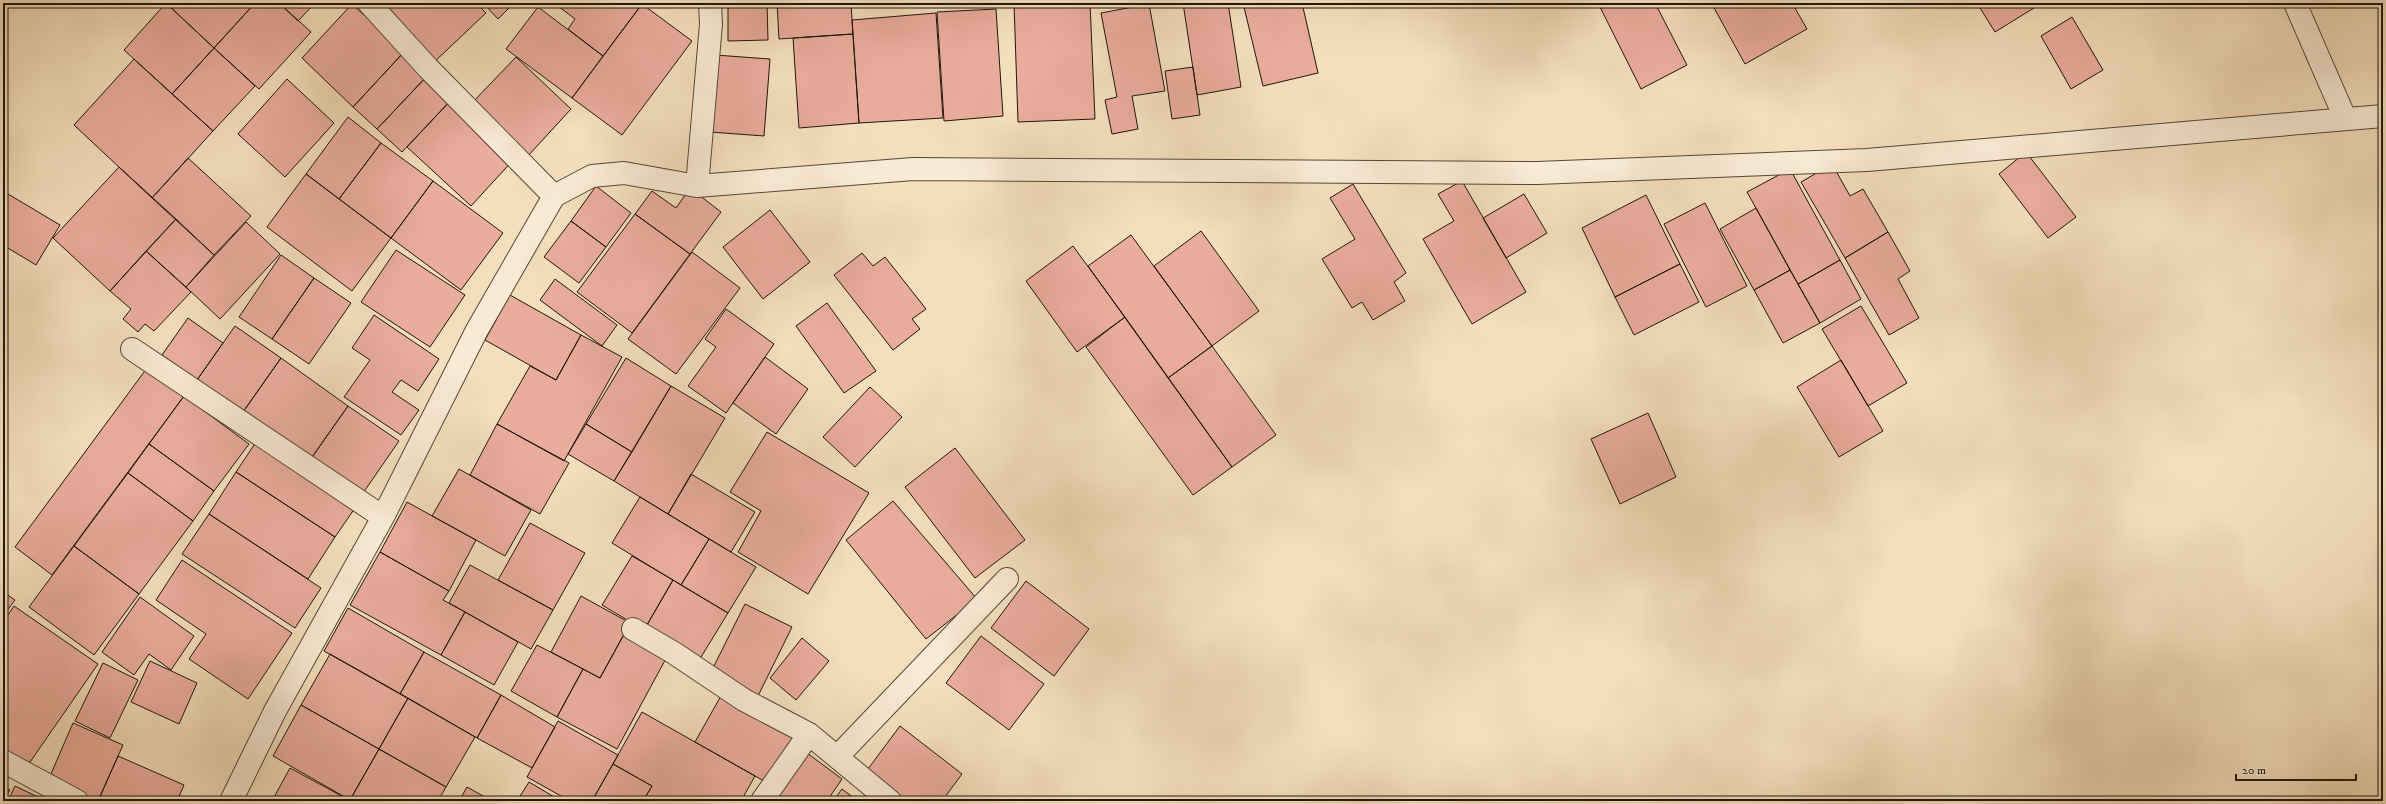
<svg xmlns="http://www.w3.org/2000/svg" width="2386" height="804" font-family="'IM FELL DW Pica',serif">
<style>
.building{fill:#eaad9d;stroke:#1e160c}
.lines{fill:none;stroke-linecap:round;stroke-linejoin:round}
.minor-casing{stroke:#544838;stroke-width:24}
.minor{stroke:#f8ead4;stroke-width:22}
</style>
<rect width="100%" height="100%" fill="#f4dfbd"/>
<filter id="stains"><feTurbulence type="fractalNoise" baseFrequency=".005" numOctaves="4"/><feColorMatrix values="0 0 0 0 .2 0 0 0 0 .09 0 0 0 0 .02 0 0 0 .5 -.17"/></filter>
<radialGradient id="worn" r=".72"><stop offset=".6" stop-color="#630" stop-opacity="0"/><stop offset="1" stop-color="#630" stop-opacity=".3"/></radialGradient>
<path class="building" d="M166 3H255L214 48Z
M166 3 214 48 172 94 124 50Z
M255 3H279L311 32 259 89 214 48Z
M279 3H315L298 21Z
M372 3H476L486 13 430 66Z
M483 3H514L498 19Z
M554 3H641L642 4 603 56 568 29 575 19Z
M728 3H767L768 40 728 41Z
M777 3H851L853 34 779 39Z
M1014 3H1090L1095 119 1018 122Z
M1183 3H1228L1241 87 1197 95Z
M1243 3H1302L1318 73 1263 86Z
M1598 3H1655L1687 65 1641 89Z
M1718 3H1792L1807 29 1745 64 1713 6Z
M1977 3H2042L1995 32Z
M352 4 404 52 353 107 302 58Z
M642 4 692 41 622 135 572 98Z
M1149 4 1165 91 1132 96 1138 129 1112 134 1105 100 1117 97 1101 13Z
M538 7 603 56 572 98 506 49Z
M996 9 1003 116 944 121 937 12Z
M936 13 943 118 859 123 852 20Z
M2072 17 2103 70 2071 89 2041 36Z
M853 34 859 123 799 128 793 38Z
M214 48 255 86 213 131 172 94Z
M404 52 428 75 377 129 353 107Z
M715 55 770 59 764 136 710 132Z
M516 57 571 109 527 157 471 104Z
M134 59 213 131 152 198 74 125Z
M1193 67 1200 115 1172 119 1165 71Z
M428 75 453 98 402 152 377 129Z
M287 79 334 123 285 177 238 134Z
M453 98 516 157 471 206 407 147Z
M348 117 381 143 339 199 306 174Z
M381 143 433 181 391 238 339 199Z
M2026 152 2076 217 2048 238 1999 174Z
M188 158 251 216 214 255 152 198Z
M1832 164 1850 196 1863 189 1888 232 1845 258 1801 182Z
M119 167 176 219 110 291 53 238Z
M1790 169 1840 260 1798 284 1747 192Z
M306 174 391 238 352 291 267 227Z
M433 181 503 233 461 290 391 238Z
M1462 181 1526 292 1472 324 1423 239 1454 221 1438 194Z
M1353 184 1406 273 1394 282 1405 301 1373 320 1362 302 1352 308 1322 259 1355 239 1330 198Z
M596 186 631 213 606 247 571 221Z
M690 188 721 212 690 254 635 214 652 191 676 208Z
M3 191 60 225 36 265 3 245Z
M1524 194 1547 233 1506 258 1483 218Z
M1646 195 1680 264 1615 297 1582 228Z
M1705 203 1747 286 1706 307 1664 224Z
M1756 208 1790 270 1754 290 1720 229Z
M770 210 810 262 763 299 723 247Z
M635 214 690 254 632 333 577 292Z
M176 219 214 255 186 287 146 251Z
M571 221 606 247 579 283 544 257Z
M246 222 280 254 220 319 186 287Z
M1201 231 1259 311 1212 346 1154 266Z
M1888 232 1910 271 1898 279 1919 318 1889 335 1845 258Z
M1131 235 1212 346 1168 378 1088 266Z
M1073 246 1125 317 1077 352 1026 281Z
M396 250 465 295 430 347 361 302Z
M146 251 191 292 154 331 145 324 138 332 123 319 131 309 110 291Z
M692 252 740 288 676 374 628 339Z
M862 253 873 266 885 257 926 309 912 319 920 329 893 350 834 275Z
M281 255 314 278 272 339 239 317Z
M1840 260 1861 299 1820 323 1798 284Z
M1680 264 1699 302 1634 335 1615 297Z
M1790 270 1820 323 1783 343 1754 290Z
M314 278 351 303 309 364 272 339Z
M555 279 617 325 602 346 540 300Z
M510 295 581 335 556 380 485 340Z
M827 303 876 371 844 393 796 326Z
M1861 306 1907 383 1868 406 1822 329Z
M726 309 774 344 726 413 688 386 716 347 705 339Z
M374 315 439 359 418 391 401 380 392 392 419 410 401 435 344 397 370 360 352 348Z
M1125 317 1232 467 1193 495 1086 347Z
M188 318 223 343 197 380 162 355Z
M235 326 281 358 243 412 197 380Z
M581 335 622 357 564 461 497 424 530 366 556 380Z
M1212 346 1276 435 1232 467 1168 378Z
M765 357 808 389 776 434 733 403Z
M281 358 348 406 310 460 243 412Z
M626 358 671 386 632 452 586 424Z
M1841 360 1883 431 1839 457 1797 387Z
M147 368 184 396 52 575 15 547Z
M671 386 725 418 668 514 614 481Z
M870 387 902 417 855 467 823 437Z
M184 396 249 444 214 491 149 444Z
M348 406 399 441 361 496 310 460Z
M1648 413 1676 477 1620 504 1591 439Z
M497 424 569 463 540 514 470 475Z
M586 424 632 452 614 481 568 454Z
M767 432 869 493 808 594 738 552 761 511 730 492Z
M256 442 355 508 335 537 236 472Z
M149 444 214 491 193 521 128 473Z
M955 448 1025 540 975 578 905 487Z
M459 469 531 510 505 556 432 516Z
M236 472 335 537 308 579 209 514Z
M128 473 193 521 139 594 74 546Z
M691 474 755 512 731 552 668 514Z
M640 497 709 539 681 585 612 543Z
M893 501 977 599 926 639 846 540Z
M407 502 476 540 449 591 380 552Z
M209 514 321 588 295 628 182 554Z
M530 523 585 553 553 610 498 580Z
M709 539 756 567 728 613 681 585Z
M74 546 139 594 94 655 29 607Z
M380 552 449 591 443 600 465 612 441 655 350 605Z
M632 556 673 580 644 630 602 605Z
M182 560 292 633 248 699 189 659 206 634 156 600Z
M470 565 553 610 531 649 449 603Z
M673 580 728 613 698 662 644 630Z
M1026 581 1089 629 1054 676 991 628Z
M3 592 15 600 3 616Z
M581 596 630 623 600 678 551 652Z
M140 597 194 636 171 670 149 654 134 675 102 652Z
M745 604 792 627 757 698 710 674Z
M14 606 98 664 28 765 3 748V622Z
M348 608 424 652 400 694 324 651Z
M465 612 518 642 494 685 441 655Z
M626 631 669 653 617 749 557 717 583 669 600 678Z
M981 636 1044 684 1009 730 946 683Z
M802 638 829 661 796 700 770 678Z
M537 645 583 669 557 717 511 691Z
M424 652 501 695 477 738 400 694Z
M330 654 408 698 379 749 301 705Z
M150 661 197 683 179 724 131 702Z
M103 663 138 680 110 738 75 721Z
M722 694 798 738 771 785 695 742Z
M501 695 555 727 532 768 477 738Z
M408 698 475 737 446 787 379 749Z
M301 705 379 749 350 800 273 756Z
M642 712 755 776 741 801H643L652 786 613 764Z
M558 721 618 755 592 801H570L527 777Z
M73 723 123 745 98 801H87L47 783Z
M900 726 962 774 942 801H902L865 773Z
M379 749 446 787 438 801 350 800Z
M803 750 842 779 827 801H787L773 791Z
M118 756 184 785 177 801H98Z
M613 764 652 786 643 801H592Z
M290 768 351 801H277L273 799Z
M529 782 561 801H517Z
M3 786 10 790 3 801Z
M15 786 46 801H8Z
M467 787 492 801H459Z
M842 789 858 801H833Z
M773 791 787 801H766Z"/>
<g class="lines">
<g class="minor-casing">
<path id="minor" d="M369 3 428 68 554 196
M2295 3 2345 118
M697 186 711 24 710 3
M132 349 383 517
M633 629 674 653 744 700 809 734 890 801
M837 757 1007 579
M3 761 77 801
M231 801 275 711 383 517 477 330 554 196 592 176 624 173 697 186 913 169 1537 173 1867 160 2383 116
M762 801 809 734"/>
</g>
<use href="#minor" class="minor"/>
</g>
<rect width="2386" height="804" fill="none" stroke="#f4dfbd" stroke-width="16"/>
<rect x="4" y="4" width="2378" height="796" fill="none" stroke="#1e160c" stroke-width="2"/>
<rect x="8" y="8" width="2370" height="788" fill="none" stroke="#1e160c"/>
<path d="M2236 774v6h120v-6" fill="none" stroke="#1e160c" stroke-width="2"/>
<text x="2242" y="774" font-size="12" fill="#1e160c" stroke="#f8ead4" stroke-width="3" paint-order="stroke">20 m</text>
<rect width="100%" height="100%" filter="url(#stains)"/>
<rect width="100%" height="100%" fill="url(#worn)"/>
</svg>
